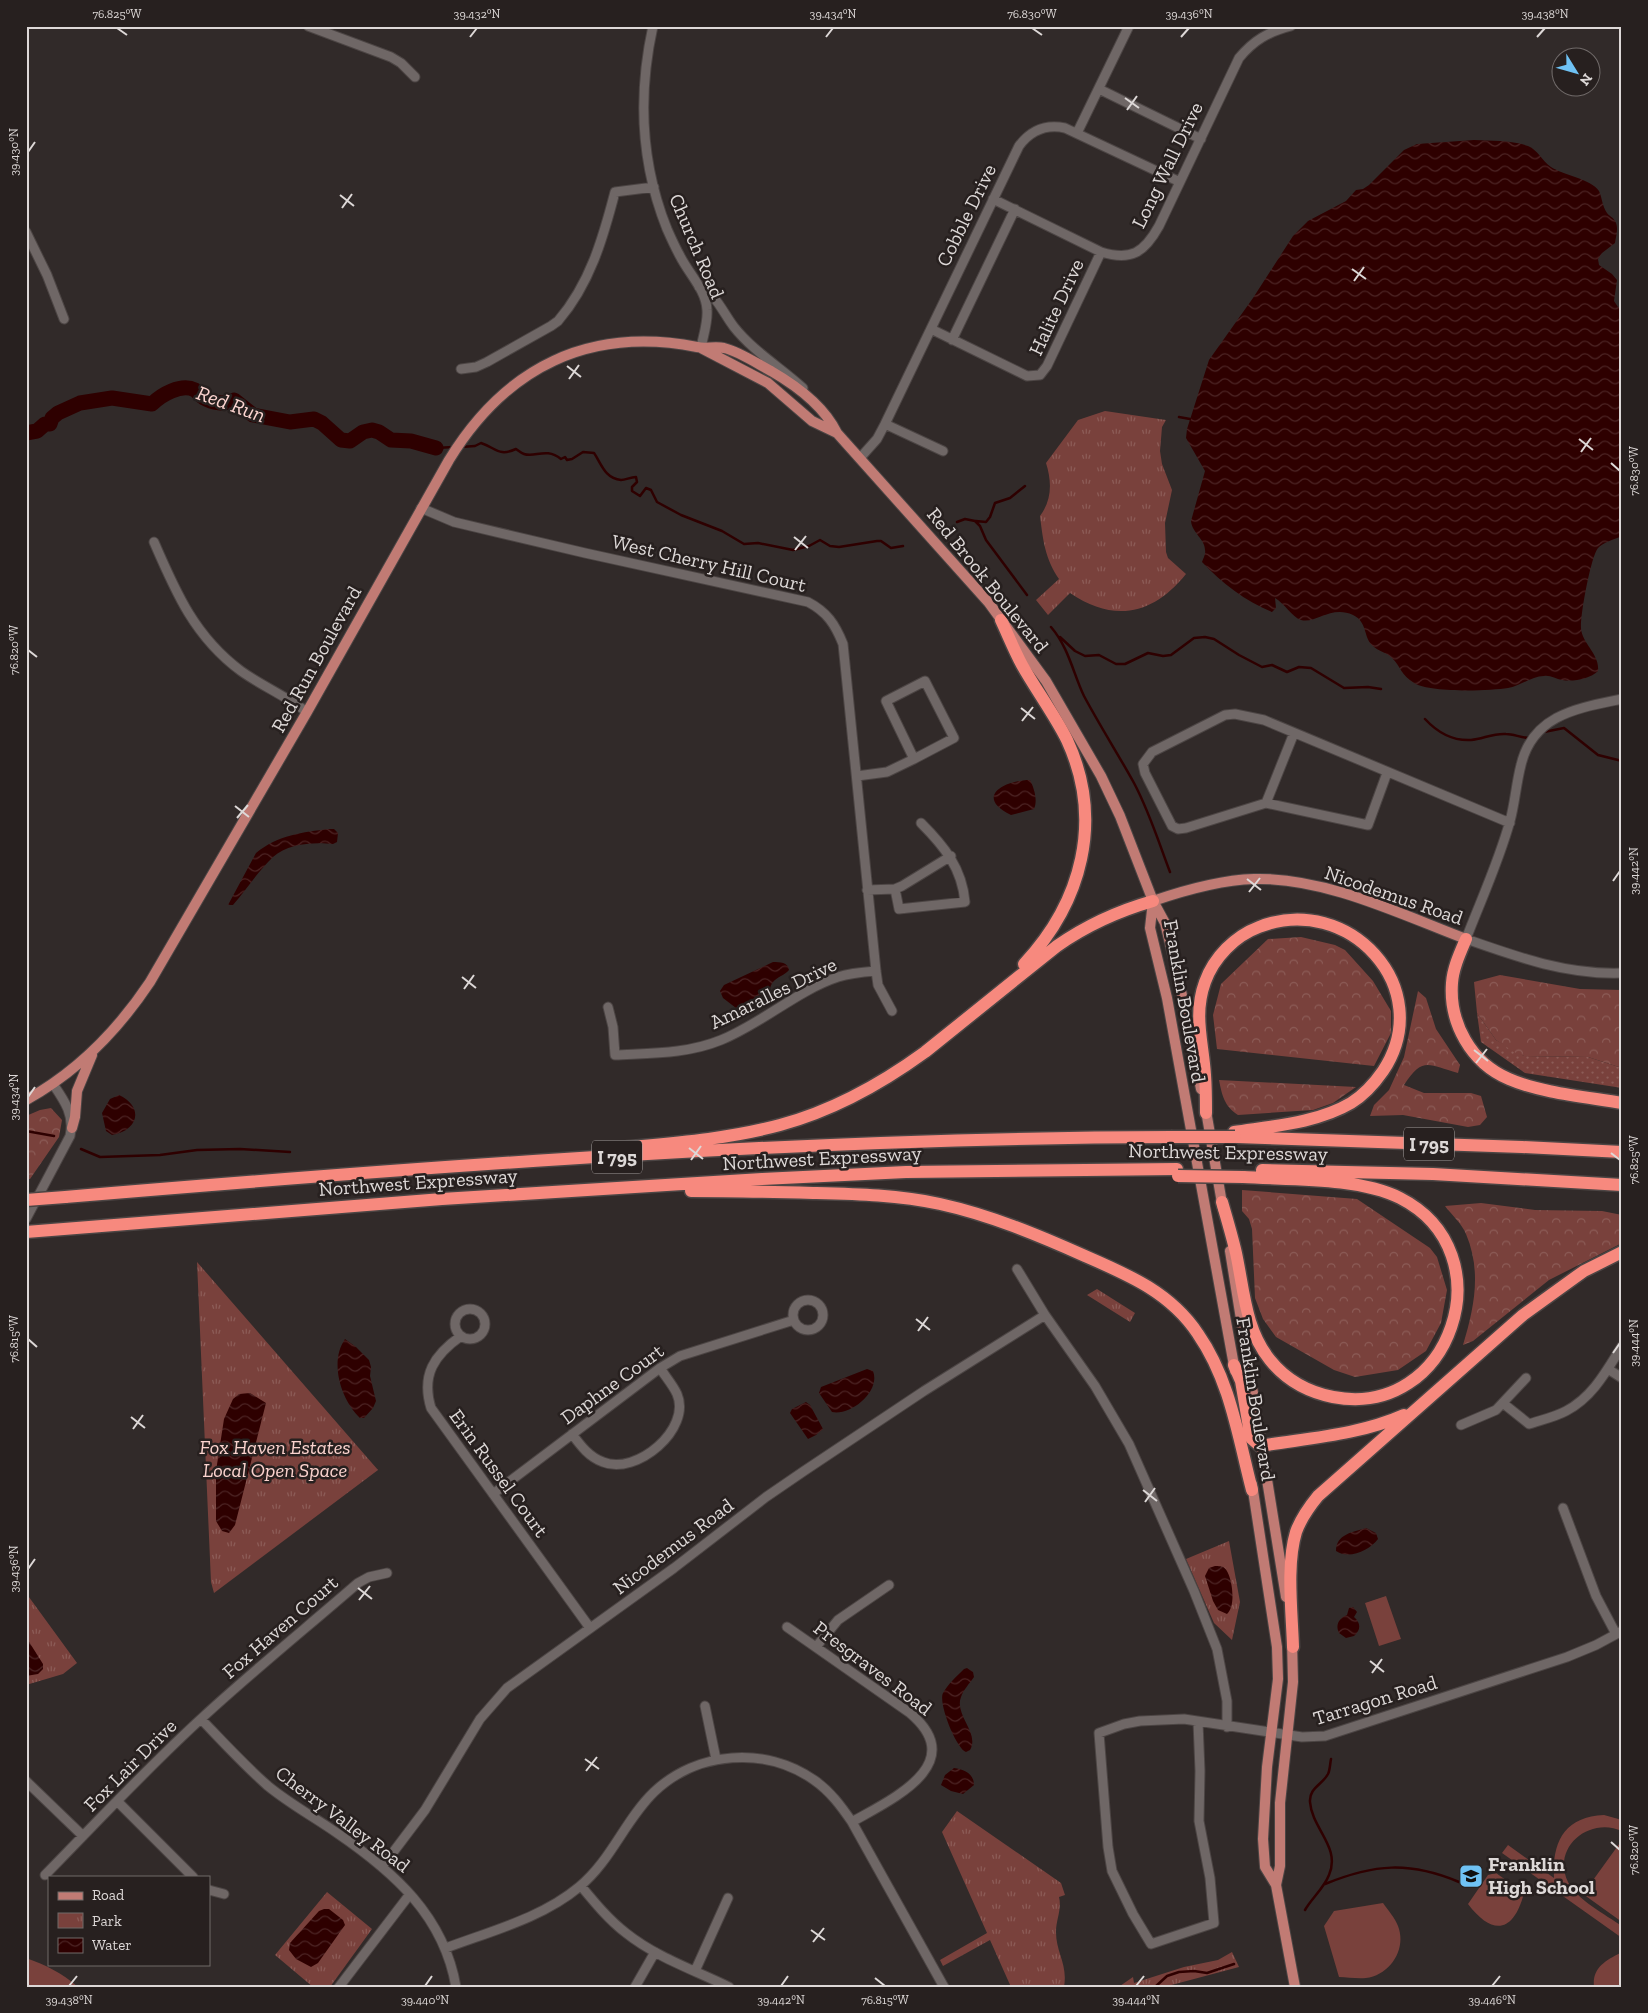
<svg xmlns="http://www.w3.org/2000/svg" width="1648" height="2013" font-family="'Zilla Slab',serif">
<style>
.grass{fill:url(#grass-dots)}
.forest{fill:url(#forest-crowns)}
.park{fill:url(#park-tufts)}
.pitch{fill:#79413c}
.water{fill:url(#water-waves)}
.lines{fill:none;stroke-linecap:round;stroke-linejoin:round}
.stream{stroke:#2e0000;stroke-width:2.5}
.river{stroke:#2e0000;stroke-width:15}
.minor-casing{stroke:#4c4544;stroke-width:11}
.major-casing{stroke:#4c4544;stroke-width:12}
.highway-casing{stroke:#4c4544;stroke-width:15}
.minor{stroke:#6f6766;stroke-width:9}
.major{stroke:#c17b74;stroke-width:10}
.highway{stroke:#f7897e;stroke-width:12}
.highway-bridge-casing{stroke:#4c4544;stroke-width:15;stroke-linecap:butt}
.highway-bridge{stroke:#f7897e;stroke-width:12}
.ticks{fill:none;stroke:#ddd8d7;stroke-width:2}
.labels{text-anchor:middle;stroke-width:5;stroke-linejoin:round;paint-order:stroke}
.shield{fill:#27201f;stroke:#a6a1a0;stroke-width:1}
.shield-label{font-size:19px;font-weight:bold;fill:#ddd8d7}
.street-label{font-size:20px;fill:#ddd8d7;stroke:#27201f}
.park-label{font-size:20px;font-style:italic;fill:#fbd3ce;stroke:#27201f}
.poi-label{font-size:20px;font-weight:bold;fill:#ddd8d7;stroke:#27201f;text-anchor:start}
.water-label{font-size:21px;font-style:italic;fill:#fdd5d0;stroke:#27201f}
.neatline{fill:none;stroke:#ddd8d7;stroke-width:2}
.ticks-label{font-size:12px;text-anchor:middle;fill:#ddd8d7}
</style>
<defs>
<pattern id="grass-dots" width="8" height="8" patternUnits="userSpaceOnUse" patternTransform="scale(1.25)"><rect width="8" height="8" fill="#79413c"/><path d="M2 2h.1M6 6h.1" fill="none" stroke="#8c5c57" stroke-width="1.8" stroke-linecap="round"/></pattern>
<pattern id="forest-crowns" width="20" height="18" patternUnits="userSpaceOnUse" patternTransform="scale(1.25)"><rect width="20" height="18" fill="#79413c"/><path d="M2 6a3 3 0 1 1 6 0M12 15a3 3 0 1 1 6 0" fill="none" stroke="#8c5c57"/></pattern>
<pattern id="park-tufts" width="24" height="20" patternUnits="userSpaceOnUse" patternTransform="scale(1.25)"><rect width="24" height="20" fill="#79413c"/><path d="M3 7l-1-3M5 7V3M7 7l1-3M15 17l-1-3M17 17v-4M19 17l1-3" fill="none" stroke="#8c5c57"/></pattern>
<pattern id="water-waves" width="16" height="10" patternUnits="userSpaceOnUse" patternTransform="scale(1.25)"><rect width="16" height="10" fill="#2e0000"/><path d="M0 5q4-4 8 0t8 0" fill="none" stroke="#4c2424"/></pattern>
</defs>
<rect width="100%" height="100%" fill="#312a29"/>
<path class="grass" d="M1477 1013 1496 1040 1524 1056 1588 1057 1622 1068V1088L1525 1073 1481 1042Z"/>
<path class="forest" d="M1301 937 1335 945 1345 950 1373 981 1391 1011V1033L1374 1066 1217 1049 1213 1015 1221 984 1268 939Z
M1500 975 1580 989 1622 990V1068L1588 1057 1524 1056 1514 1052 1496 1040 1477 1013 1474 982Z
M1418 991 1426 998 1436 1029 1460 1065 1458 1073C1428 1065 1423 1056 1404 1085L1424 1093H1471L1481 1096 1487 1117 1480 1125 1468 1127 1403 1115 1370 1116 1374 1105 1389 1090 1404 1057Z
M1219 1080 1356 1087 1333 1103 1313 1110 1238 1115C1224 1106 1222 1095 1219 1080Z
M51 1108 62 1120 59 1137 30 1179H26V1116L40 1110Z
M1242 1190 1357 1199 1430 1248 1437 1257 1447 1290 1441 1323 1426 1351 1398 1370 1355 1377 1334 1370 1276 1337 1263 1319 1255 1298 1252 1229 1249 1219 1242 1211Z
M1481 1203 1535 1210 1602 1211 1622 1215V1243L1549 1280 1473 1341 1463 1345C1474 1308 1482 1272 1466 1234 1462 1224 1452 1215 1445 1206Z"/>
<path class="park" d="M1105 411 1166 420 1162 427 1160 451 1162 464 1172 490 1165 523 1166 552 1168 558 1186 574C1153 615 1114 623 1070 593L1048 615 1036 600 1059 579C1045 559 1043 540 1040 516 1052 500 1052 482 1046 463L1078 420Z
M197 1262 378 1470 214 1593 211 1582Z
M1097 1289 1135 1313 1130 1322 1087 1295Z
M1229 1541 1240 1602 1232 1640 1214 1623 1186 1559Z
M26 1593 77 1663 63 1674 26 1685Z
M957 1811 1061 1883 1065 1895 1059 1897C1062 1909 1056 1920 1056 1932 1056 1953 1068 1964 1064 1987H1011L990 1940 943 1966 940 1960 987 1933 942 1832Z
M327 1892 372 1929 330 1987H313L275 1955Z
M1232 1952 1239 1967 1164 1987H1115L1120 1986 1133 1977 1134 1983 1184 1967 1218 1960Z"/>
<path class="pitch" d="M1386 1596 1401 1639 1379 1646 1365 1603Z
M1604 1815 1622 1820V1831C1590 1816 1551 1847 1568 1882 1576 1899 1606 1915 1622 1926V1938L1502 1853 1508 1845 1554 1878C1552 1842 1564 1817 1604 1815Z
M1622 1840V1922L1583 1894Z
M1496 1873 1524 1893C1514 1932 1493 1937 1468 1904L1488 1875Z
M1383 1903C1388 1910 1395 1918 1398 1926 1407 1949 1390 1975 1366 1978 1357 1979 1347 1977 1339 1977L1324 1926 1334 1911Z
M1620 1953 1622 1955V1987H1594C1592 1968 1605 1961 1620 1953Z
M26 1958C46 1965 62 1973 78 1987H26Z"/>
<path class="water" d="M1474 140C1491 141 1512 140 1528 146 1538 150 1542 161 1551 167 1563 175 1591 179 1599 191 1602 197 1602 206 1607 213 1609 216 1613 217 1615 221 1619 227 1616 236 1615 243L1602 253 1598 259 1599 265 1612 274 1617 280 1614 301 1618 307 1622 309V536C1615 539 1602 543 1598 548 1591 556 1580 616 1581 628 1582 644 1600 654 1598 671 1590 679 1573 682 1562 680 1556 679 1550 675 1544 676 1532 676 1520 686 1508 688 1489 691 1430 693 1414 683 1401 675 1401 667 1392 658 1386 652 1378 651 1373 646 1363 638 1368 622 1353 615 1331 605 1316 624 1301 620 1292 617 1284 603 1275 598L1276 608 1272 612C1245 601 1222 583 1202 562 1203 559 1206 554 1205 550 1205 539 1192 533 1191 521L1205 471 1186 438 1187 429 1209 360 1253 298 1293 236 1308 221 1346 201 1356 190 1363 189 1369 185 1404 150 1417 144Z
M1030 780C1034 788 1038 800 1034 809L1011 815C974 797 1004 780 1030 780Z
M329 829H334L338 833 337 842 333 844C315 842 288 843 273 857 260 869 246 890 233 905H228L256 853C278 835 303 832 329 829Z
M773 962C780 962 788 962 789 970 785 975 777 977 773 982 769 987 771 992 765 996 755 1003 745 1000 736 1008L723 998 720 991 724 985Z
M119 1095C144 1107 139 1130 112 1135L106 1131 102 1113 110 1099Z
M345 1339 356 1347 369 1360 371 1367 370 1376 376 1401 373 1408 364 1418H360C341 1400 329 1362 345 1339Z
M867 1369 873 1371C881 1391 851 1416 832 1412L819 1393 821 1387Z
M250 1393 266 1403 235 1525 229 1533 222 1531 216 1521V1471L224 1419 233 1399 239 1394Z
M806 1402 810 1405 823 1429 816 1435 808 1439 790 1413 792 1409Z
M1366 1528 1376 1533 1378 1539C1370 1550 1349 1560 1336 1551 1336 1534 1353 1532 1366 1528Z
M1215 1566C1216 1566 1222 1566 1223 1567 1232 1571 1237 1606 1227 1614L1218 1610 1213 1601 1205 1576 1209 1568Z
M1353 1607 1357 1612 1354 1617C1361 1623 1361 1630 1354 1636L1346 1638 1339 1633C1335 1625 1339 1618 1347 1615L1349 1608Z
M26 1637 43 1664V1669L38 1674 26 1676Z
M967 1668 973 1672 974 1677C970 1683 963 1690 961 1697 954 1715 980 1733 970 1750L966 1752C956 1748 938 1703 943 1693 948 1684 957 1676 964 1669Z
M954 1768C964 1769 974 1774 974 1785L963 1794 951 1791 941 1785 945 1775Z
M324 1909H329L343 1920 345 1925 318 1963 311 1967 296 1959 289 1950 290 1943 319 1911Z"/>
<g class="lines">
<path class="stream" d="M1179 417 1190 419
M461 447 475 446 481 443C496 448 499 457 516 449 519 451 521 453 524 454 535 458 546 447 561 459L565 457 567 460 572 459 583 452 594 453C601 463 605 479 621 480 626 480 630 477 636 477L637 482 632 487V491L640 496 646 488 651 490 657 502 681 515 722 531 744 544 758 543 793 550 809 546 820 540 830 546 839 547 877 541H881L891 548 903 546
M436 448 453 447
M976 521 986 522 990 517 995 503 1010 498 1025 486
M957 522 965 519 975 521 980 526 986 540 1027 595
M1051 627C1069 648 1073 673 1084 696 1100 726 1118 754 1134 783 1149 811 1159 843 1170 872
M1060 637 1075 651 1085 656 1099 655 1116 664H1125L1148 653 1163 656 1171 655 1194 638 1205 637 1214 639 1239 655 1262 667 1272 665 1287 672 1299 667 1311 668 1344 688 1368 687 1381 689
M1425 719C1437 732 1453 741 1471 740 1483 739 1493 733 1506 734 1514 734 1521 738 1530 738
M1544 732 1564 728 1598 755 1622 761
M26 1131 54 1136
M81 1149 100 1157 160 1155 197 1150 240 1149 290 1152
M1325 1884C1374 1864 1409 1861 1459 1882
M1305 1910C1312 1898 1324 1888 1329 1875 1341 1847 1312 1829 1310 1802 1309 1788 1322 1785 1328 1774 1330 1770 1330 1764 1331 1759
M1155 1987 1167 1976 1179 1972 1194 1971 1207 1973 1234 1964"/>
<path class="river" d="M26 433 37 431 45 424H50L52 418 58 413 80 403 112 398 152 404C161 395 181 383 195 390 198 392 200 396 204 398 212 403 225 405 234 400L253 415 290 422 314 419 322 423 341 440 350 441 363 432 372 430 379 432 391 440 411 441 436 448"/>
<g class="minor-casing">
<path id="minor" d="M308 26 391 57 401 63 415 77
M653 26C638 94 641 164 667 229 671 238 675 247 680 256 689 274 706 290 707 310 708 323 703 336 701 348
M1099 89 1201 139
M1077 133 1129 26
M993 199 1101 252C1131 261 1144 253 1159 226L1239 58C1254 40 1268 32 1291 26
M26 232 47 275 64 319
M699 287C716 293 723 313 734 327 753 351 780 367 803 388
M931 329 1027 376 1040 375 1047 366 1101 252
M952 340 1015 209
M461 369 476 367 487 362 551 326 558 321C590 284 603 238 615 192L654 187
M885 424 943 451
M860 458 877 439 885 424 1019 146C1031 130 1046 124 1065 128L1180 182
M421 508 454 522 585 553 808 602C827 612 835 624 843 644L876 971 878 985 892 1011
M154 542C176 593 195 637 241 671 262 686 286 696 307 712
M1622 699C1579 708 1533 714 1521 765 1516 784 1515 803 1510 821 1499 861 1481 900 1466 939 1517 957 1567 975 1622 973
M1387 773 1368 825 1266 803 1186 828 1178 829 1172 826 1145 773 1143 764 1152 752 1225 715 1235 714 1264 720 1510 823
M857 776 887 772 914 759 886 701 925 681 954 738 914 759
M1266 803 1294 733
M895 889 899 909 965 902C962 868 944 846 921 823
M867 890 895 889 902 886 951 856
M608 1007 613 1027 615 1055C651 1053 687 1054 721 1040 761 1024 798 990 838 977 850 973 863 972 876 971
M26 1219 70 1136C75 1115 64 1100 53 1084
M1017 1269 1045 1315 1095 1386 1129 1444 1194 1591 1217 1649 1227 1701V1727
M793 1315a15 15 0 1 1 30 0a15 15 0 1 1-30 0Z
M455 1324a15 15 0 1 1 30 0a15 15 0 1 1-30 0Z
M461 1336C434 1355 421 1375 431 1408L590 1628
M1608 1369 1622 1378
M1504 1404 1529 1424C1541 1420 1555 1417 1566 1411 1593 1397 1607 1370 1622 1346
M1461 1425 1496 1410 1526 1378
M572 1434C581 1446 589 1457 603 1462 636 1476 692 1429 677 1394 673 1385 665 1376 660 1368
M493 1494 660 1368 680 1356 794 1320
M1563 1508 1596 1596 1616 1634
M787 1627 910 1713C970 1764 892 1799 852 1822
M816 1647 838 1620 889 1585
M705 1706 716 1759
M201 1719C223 1742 244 1765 268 1786 290 1804 314 1817 337 1833 394 1872 444 1916 456 1987
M1198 1722 1200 1771 1199 1821 1210 1878 1214 1923 1151 1944 1133 1914 1112 1871 1108 1847 1099 1733 1124 1724 1140 1721 1184 1719 1302 1737 1325 1736 1567 1657 1596 1645 1622 1631
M26 1781 83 1836
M117 1801 193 1877
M382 1867 425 1810 480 1719 507 1688 674 1568 766 1497 804 1471 924 1391 1045 1315
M45 1875C97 1822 148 1767 203 1717 253 1671 306 1628 358 1583L369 1577 387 1573
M581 1886C595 1903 609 1920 626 1933 656 1957 694 1970 729 1987
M209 1890 224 1894
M446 1948C491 1931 542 1918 579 1887 611 1861 625 1820 654 1792 697 1751 766 1746 814 1780 830 1791 841 1806 852 1822L944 1987
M695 1971 728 1898
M339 1987 410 1894
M635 1987 655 1952"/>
</g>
<g class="major-casing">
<path id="major" d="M701 348 768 383 812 421 837 433
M1153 901 1150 928 1167 998 1235 1371
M1153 901C1185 890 1220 880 1254 879 1325 877 1400 914 1466 939
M26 1100C77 1072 118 1030 150 982L307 712 449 460C506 367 589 326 697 347 706 349 715 346 724 348 740 352 756 363 771 371 797 386 824 406 837 433L989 603 1046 681 1101 776 1120 816 1153 901 1165 923 1177 971 1201 1089
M1205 1105 1223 1209
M72 1128 75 1117 77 1091 92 1055
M1230 1251 1286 1597
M1252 1484 1277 1647 1278 1679 1267 1767 1263 1839 1265 1867 1276 1885
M1292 1641 1293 1682 1280 1803V1866L1276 1885 1295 1987"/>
</g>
<g class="highway-casing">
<path id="highway" d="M1001 620C1008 635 1014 650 1022 665 1036 690 1054 714 1067 740 1104 820 1082 902 1024 964
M1466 939C1460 953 1453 968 1452 983 1449 1023 1471 1063 1509 1079 1541 1093 1587 1097 1622 1103
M1206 1113C1206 1100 1206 1088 1205 1075 1203 1042 1193 1015 1205 982 1214 957 1235 936 1259 927 1348 892 1438 988 1383 1071 1374 1084 1364 1095 1351 1103 1317 1123 1273 1126 1234 1132
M1237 1137 1522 1147 1622 1152
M621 1148C674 1143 728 1139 780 1125 832 1111 881 1084 925 1052L1057 946C1087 925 1118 911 1153 901
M1262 1170 1433 1174 1622 1185
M691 1191C733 1191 774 1192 816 1193 857 1194 899 1195 940 1204 990 1215 1038 1235 1085 1256 1129 1275 1171 1293 1198 1334 1230 1380 1238 1436 1252 1490
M65 1197C433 1166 801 1138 1171 1137
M1222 1202C1227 1219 1232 1236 1236 1253 1244 1290 1245 1329 1270 1360 1286 1380 1308 1392 1333 1397 1451 1420 1508 1253 1400 1198 1358 1177 1290 1180 1243 1177
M26 1232 442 1199 762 1179 906 1172 1177 1169
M1234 1365 1241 1381 1250 1433 1252 1439 1260 1446C1308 1438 1359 1435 1404 1415
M1293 1647C1292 1612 1286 1565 1296 1532 1301 1518 1309 1507 1318 1496L1523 1315 1584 1271 1622 1252"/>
</g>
<use href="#minor" class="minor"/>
<use href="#major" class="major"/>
<use href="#highway" class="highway"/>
<g class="highway-bridge-casing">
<path id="highway-bridge" d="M1171 1137H1235
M1178 1176 1243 1177
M26 1200 65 1197"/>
</g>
<use href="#highway-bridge" class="highway-bridge"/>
</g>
<path class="ticks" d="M117 28 127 35M1032 28 1042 35M470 37 477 28M826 37 833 28M1181 37 1189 28M1537 37 1545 28M1125 98 1139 108M1127 110 1137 96M28 152 35 142M340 195 354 206M342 208 352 194M1352 269 1366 279M1354 281 1364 267M567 366 581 377M569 379 579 365M1579 439 1593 450M1581 452 1591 438M1611 463 1620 471M794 537 808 548M795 550 806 536M28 650 37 657M1021 708 1035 719M1022 721 1033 707M235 806 249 817M237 818 248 805M1247 879 1261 890M1613 881 1620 871M1249 892 1260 878M462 977 476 988M464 989 474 975M1474 1050 1488 1061M1476 1063 1487 1049M28 1097 35 1087M689 1148 703 1159M1611 1153 1620 1160M691 1160 701 1146M916 1319 930 1330M918 1331 928 1317M28 1339 37 1347M1613 1353 1620 1343M131 1417 145 1428M133 1429 143 1415M1143 1490 1157 1501M1145 1502 1155 1488M28 1569 35 1559M358 1588 372 1599M359 1600 370 1586M1370 1661 1384 1672M1372 1673 1382 1659M585 1759 599 1769M586 1771 597 1757M1611 1842 1620 1850M811 1930 825 1940M813 1942 824 1928M875 1978 885 1986M69 1986 77 1976M425 1986 432 1976M781 1986 788 1976M1136 1986 1144 1976M1492 1986 1500 1976"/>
<defs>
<g id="school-square" transform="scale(1.25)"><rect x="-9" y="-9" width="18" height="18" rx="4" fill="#6fc2f4" stroke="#27201f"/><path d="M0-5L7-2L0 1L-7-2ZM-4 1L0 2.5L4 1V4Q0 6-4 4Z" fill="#111"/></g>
</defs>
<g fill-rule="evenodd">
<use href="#school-square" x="1471" y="1876"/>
</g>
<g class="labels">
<g class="shield">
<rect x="1404" y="1127.5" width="50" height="33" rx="4"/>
<rect x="592" y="1140.5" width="50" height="33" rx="4"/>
</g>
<g class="shield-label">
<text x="1429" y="1151">I 795</text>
<text x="617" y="1164">I 795</text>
</g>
<g class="street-label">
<text transform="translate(1167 165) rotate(-64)" y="7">Long Wall Drive</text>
<text transform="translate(966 215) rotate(-64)" y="7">Cobble Drive</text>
<text transform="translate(697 246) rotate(67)" y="7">Church Road</text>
<text transform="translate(1056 307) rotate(-65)" y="7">Halite Drive</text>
<text transform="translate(709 563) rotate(13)" y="7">West Cherry Hill Court</text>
<text transform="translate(988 580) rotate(51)" y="7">Red Brook Boulevard</text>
<text transform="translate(316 659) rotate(-61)" y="7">Red Run Boulevard</text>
<text transform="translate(1394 895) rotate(19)" y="7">Nicodemus Road</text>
<text transform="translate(773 993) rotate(-26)" y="7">Amaralles Drive</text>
<text transform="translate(1185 1001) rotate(80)" y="7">Franklin Boulevard</text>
<text transform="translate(1228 1152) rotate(1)" y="7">Northwest Expressway</text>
<text transform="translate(822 1158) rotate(-3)" y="7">Northwest Expressway</text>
<text transform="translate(418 1182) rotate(-4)" y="7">Northwest Expressway</text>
<text transform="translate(612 1384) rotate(-36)" y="7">Daphne Court</text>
<text transform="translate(1256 1399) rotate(81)" y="7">Franklin Boulevard</text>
<text transform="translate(499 1473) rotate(54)" y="7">Erin Russel Court</text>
<text transform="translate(673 1546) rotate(-37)" y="7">Nicodemus Road</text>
<text transform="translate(280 1627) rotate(-41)" y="7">Fox Haven Court</text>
<text transform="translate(873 1668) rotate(37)" y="7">Presgraves Road</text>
<text transform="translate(1375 1700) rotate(-17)" y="7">Tarragon Road</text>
<text transform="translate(130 1765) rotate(-45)" y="7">Fox Lair Drive</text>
<text transform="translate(343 1819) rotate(37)" y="7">Cherry Valley Road</text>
</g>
<g class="park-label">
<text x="275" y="1454">Fox Haven Estates<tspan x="275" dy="23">Local Open Space</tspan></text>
</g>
<g class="poi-label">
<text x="1488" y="1871">Franklin<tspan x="1488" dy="23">High School</tspan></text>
</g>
<g class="water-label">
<text transform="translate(231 404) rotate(20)" y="7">Red Run</text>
</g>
</g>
<rect width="1648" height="2013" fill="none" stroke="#27201f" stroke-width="55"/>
<rect x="48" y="1876" width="162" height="90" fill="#27201f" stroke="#706a69"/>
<rect x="58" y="1892" width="25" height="8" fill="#c17b74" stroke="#706a69"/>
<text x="92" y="1900" font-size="15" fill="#ddd8d7">Road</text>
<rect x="58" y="1913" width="25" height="15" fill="url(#park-tufts)" stroke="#706a69"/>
<text x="92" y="1926" font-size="15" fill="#ddd8d7">Park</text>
<rect x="58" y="1938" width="25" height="15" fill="url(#water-waves)" stroke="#706a69"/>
<text x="92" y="1950" font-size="15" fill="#ddd8d7">Water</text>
<g transform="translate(1576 72) rotate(127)"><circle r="24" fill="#27201f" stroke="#706a69"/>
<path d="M0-4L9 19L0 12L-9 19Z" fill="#6fc2f4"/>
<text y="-8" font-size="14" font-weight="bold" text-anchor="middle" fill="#ddd8d7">N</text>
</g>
<rect x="28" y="28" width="1592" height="1958" class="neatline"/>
<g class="ticks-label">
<text x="117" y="18">76.825°W</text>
<text x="477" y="18">39.432°N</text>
<text x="833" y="18">39.434°N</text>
<text x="1032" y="18">76.830°W</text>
<text x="1189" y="18">39.436°N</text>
<text x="1545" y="18">39.438°N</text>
<text transform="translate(14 152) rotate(-90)" y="4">39.430°N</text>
<text transform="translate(1634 471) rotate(-90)" y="4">76.830°W</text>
<text transform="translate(14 650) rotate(-90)" y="4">76.820°W</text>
<text transform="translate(1634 871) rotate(-90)" y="4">39.442°N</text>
<text transform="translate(14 1097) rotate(-90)" y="4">39.434°N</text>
<text transform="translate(1634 1160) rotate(-90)" y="4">76.825°W</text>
<text transform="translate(14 1339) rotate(-90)" y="4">76.815°W</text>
<text transform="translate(1634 1343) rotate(-90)" y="4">39.444°N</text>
<text transform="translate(14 1569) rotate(-90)" y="4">39.436°N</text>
<text transform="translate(1634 1850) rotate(-90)" y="4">76.820°W</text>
<text x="69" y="2004">39.438°N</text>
<text x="425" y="2004">39.440°N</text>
<text x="781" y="2004">39.442°N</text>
<text x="885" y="2004">76.815°W</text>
<text x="1136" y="2004">39.444°N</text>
<text x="1492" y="2004">39.446°N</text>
</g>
</svg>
